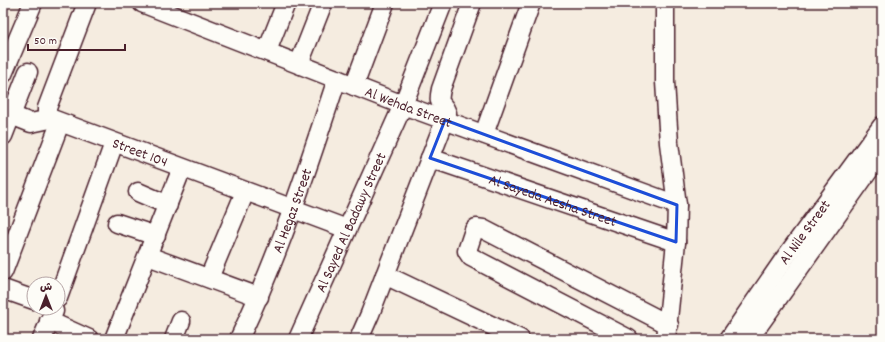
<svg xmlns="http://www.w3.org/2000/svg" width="885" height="342" font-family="Dekko,'Playpen Sans Arabic',sans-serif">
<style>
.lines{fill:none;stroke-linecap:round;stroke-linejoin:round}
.minor-casing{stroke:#4a1f2b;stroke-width:21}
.minor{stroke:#fdfcf7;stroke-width:18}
.marked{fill:none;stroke:#1d4ed8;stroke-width:3;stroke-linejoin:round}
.labels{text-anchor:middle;stroke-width:3;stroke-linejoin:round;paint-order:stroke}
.street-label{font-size:15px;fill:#4a1f2b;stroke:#fdfcf7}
</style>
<rect width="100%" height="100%" fill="#f5ece0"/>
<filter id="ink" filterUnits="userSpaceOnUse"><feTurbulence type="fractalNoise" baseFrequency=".025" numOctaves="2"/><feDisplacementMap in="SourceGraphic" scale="8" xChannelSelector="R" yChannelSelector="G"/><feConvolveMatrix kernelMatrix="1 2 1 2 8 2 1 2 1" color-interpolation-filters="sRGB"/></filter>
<g filter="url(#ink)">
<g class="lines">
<g class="minor-casing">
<g id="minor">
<path id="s1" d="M87 3 47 108V117L347 229"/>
<path id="s2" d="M142 3 403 105 677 205"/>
<path d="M665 3V82L669 143 677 205 676 242 666 339"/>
<path d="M267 51 286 3"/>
<path d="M299 64 323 3"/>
<path d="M3 74 33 3"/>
<path d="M354 86 385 3"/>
<path d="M11 115 31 123 50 119"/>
<path d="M484 134 531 3"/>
<path d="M3 136 28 72"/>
<path id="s3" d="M430 158 676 242"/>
<path d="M138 192 168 205"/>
<path d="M117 223 156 236"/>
<path d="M148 256 259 297"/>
<path d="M3 272 60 123"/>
<path d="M385 275 520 339"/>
<path d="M209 278 245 192"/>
<path d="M3 289 34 300"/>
<path d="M58 298 114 143"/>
<path d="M49 321 89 339"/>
<path d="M42 339 54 311"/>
<path d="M114 339 182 168"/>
<path d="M174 339 181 321"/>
<path id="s4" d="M239 339C279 255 308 167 337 79"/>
<path id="s5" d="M298 339 403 105 443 3"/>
<path d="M359 339 370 314 445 120 447 113C443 101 437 108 441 89L472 3"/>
<path d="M629 339 471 257 467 251 474 230 476 228 483 229 669 325"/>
<path id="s6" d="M729 339 785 258 882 126"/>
<path d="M749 339 882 152"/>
</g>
</g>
<use href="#minor" class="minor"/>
</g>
</g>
<path class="marked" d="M445 120 677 205 676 242 430 158Z"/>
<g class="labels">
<g class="street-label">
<text dy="5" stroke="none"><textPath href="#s2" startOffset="286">Al Wehda Street</textPath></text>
<text dy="5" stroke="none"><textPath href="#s1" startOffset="221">Street 104</textPath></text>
<text dy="5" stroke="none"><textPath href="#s3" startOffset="130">Al Sayeda Aesha Street</textPath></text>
<text dy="5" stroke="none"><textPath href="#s4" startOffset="139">Al Hegaz Street</textPath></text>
<text dy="5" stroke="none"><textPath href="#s5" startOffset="128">Al Sayed Al Badawy Street</textPath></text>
<text dy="5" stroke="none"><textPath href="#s6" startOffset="131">Al Nile Street</textPath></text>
</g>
</g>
<rect width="885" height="342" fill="none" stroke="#fdfcf7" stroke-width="16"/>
<rect x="8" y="8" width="869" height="326" fill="none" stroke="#4a1f2b" stroke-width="1.5" filter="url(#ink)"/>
<g transform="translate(46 296)"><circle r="19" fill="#fdfcf7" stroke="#b5a4a5"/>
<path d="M0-3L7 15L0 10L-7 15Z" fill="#4a1f2b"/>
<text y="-6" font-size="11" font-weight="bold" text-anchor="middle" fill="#4a1f2b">ش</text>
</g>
<path d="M28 44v6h97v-6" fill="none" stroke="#4a1f2b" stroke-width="2"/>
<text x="34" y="44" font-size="12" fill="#4a1f2b" stroke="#fdfcf7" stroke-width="3" paint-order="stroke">50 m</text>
</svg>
